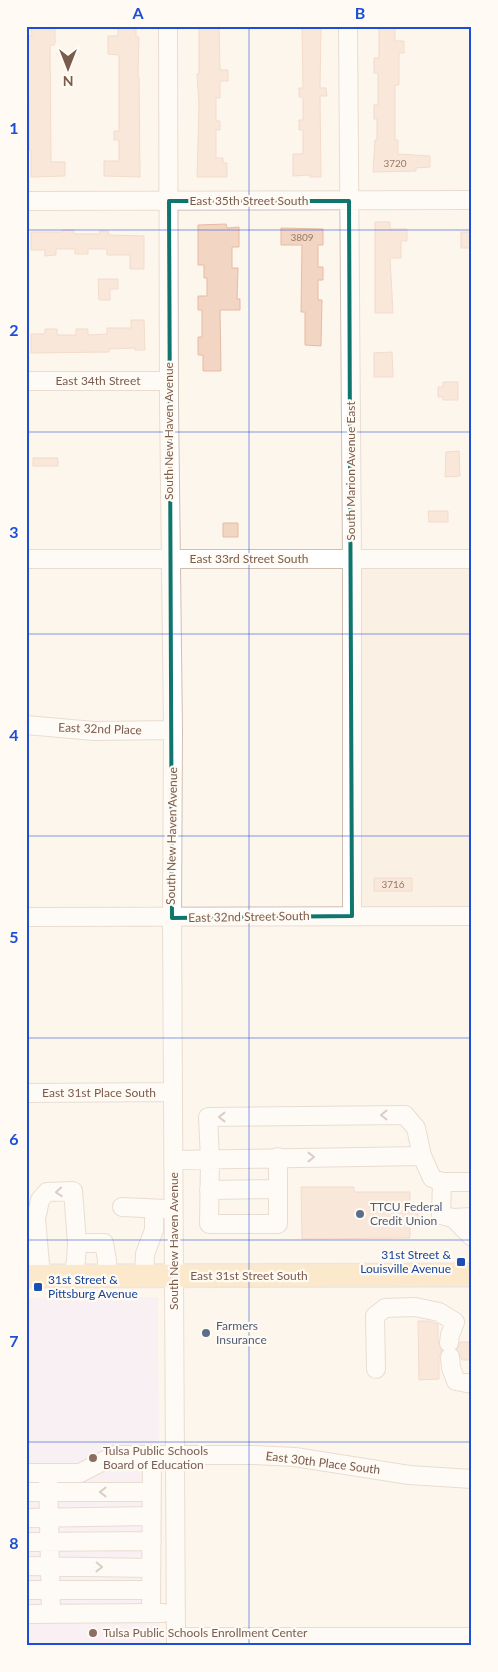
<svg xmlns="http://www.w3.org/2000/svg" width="498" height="1672" font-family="Lato,sans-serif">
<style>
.residential{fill:#f5e8da}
.education{fill:#f3e8fa}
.building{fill:#f3d5c3;stroke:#e6bba3}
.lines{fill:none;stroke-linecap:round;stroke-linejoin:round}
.minor-casing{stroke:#d1beb0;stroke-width:20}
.major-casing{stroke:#dad1cd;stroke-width:25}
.minor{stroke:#fff;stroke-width:18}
.major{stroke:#fbd9a5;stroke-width:22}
.oneway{stroke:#af9d94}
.marked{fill:none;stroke:#0f766e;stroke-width:4;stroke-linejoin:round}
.grid{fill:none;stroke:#1d4ed8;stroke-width:1;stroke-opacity:0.55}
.service-dot{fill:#5c6f8a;stroke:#fffaf3;stroke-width:2}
.transit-dot{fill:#1a4fb4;stroke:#fffaf3;stroke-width:2}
.education-dot{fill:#8d6e63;stroke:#fffaf3;stroke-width:2}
.labels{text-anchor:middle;stroke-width:4.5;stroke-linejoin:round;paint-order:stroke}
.number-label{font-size:10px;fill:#987a6a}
.street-label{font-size:12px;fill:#7a5c4d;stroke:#fffaf3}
.service-label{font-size:12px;fill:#4e5e75;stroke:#fffaf3;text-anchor:start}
.transit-label{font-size:12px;fill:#164399;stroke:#fffaf3;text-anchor:end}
.education-label{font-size:12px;fill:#785e54;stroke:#fffaf3;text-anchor:start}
.neatline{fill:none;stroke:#1d4ed8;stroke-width:2}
.grid-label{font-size:16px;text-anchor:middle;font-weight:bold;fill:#1d4ed8}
</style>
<rect width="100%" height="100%" fill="#fdf6ec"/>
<path class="residential" d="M358 567H472V908H359Z"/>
<path class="education" d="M158 1297 160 1646H26V1298Z"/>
<path class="building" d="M199 26H219L220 70H228V81H220V98H216V121H220V130H216V158H223V163H227V177H197L199 104 197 74H199Z
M302 26H321L320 88H326L327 96H320L321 177H310V175L293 176V154H303V130H299V120H303V97H299V88H303Z
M379 26H395V41H404V53H399V85H395V140H398V154L430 156V167L416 168V171L373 172 375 140H377V119H374V105H378V73H374V58H379Z
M31 27H55V45H50L51 162H65V176L31 177V150H29L28 36H32Z
M118 27H136V37H139L138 77H139L140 177 104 176V161H119V140H114V131H119V55L108 54V36H118Z
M375 222H390V229H407V241H401V258H390L393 313H375Z
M226 224 227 228 239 227V247H232V268H238L237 299H240V310H220L221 371H203V355H198V337H202V310H198V296H207V278H204V265H198V225Z
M281 228 323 229V245H318V267H323V280H318V300H322L321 346 305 345V312H301L302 245H281Z
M62 230H74V234H100L99 231H108L109 235 144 236V269H130V255H107V249H88V254H75V249H56V255L45 256V250H31V232H62Z
M461 232H472V248H461Z
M98 279H118V289H110V300H99Z
M131 320H144L145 350H135V348L109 349V352L31 353V334H45V329H57V335H76V329H88V335L107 334V328H131Z
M392 352 393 377H374V353Z
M443 382H458V400H443V397H438V387H443Z
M459 451 460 476 445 477 446 452Z
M33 458H58V466H33Z
M428 511H448V522H429Z
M223 523H238V537H223Z
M374 878H412V891H374Z
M301 1187H354V1192H410V1207H418V1221H410V1238L302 1239Z
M418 1321H428L438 1324V1342L442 1351 439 1357V1379L419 1380Z
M460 1342H472V1360H462L457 1350Z"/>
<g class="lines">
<g class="minor-casing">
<path id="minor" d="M168 26 169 403 173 730 172 918 176 1646
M348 26 352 559V916
M26 201 472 200
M26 381H169
M26 559H472
M26 725 94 731 173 730
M26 917 472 916
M26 1093 172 1092
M278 1157V1224H209L210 1159 208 1117 405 1115 416 1128 422 1156 432 1178 442 1182H472
M173 1160 422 1156
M442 1182 441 1215 453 1218 472 1217
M209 1190 278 1189
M122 1207 166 1209
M453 1218 472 1237
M26 1240 28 1276
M41 1276 36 1219 40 1200 47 1192 73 1191 77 1243
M73 1276 76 1260 77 1243H104L107 1260V1276
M144 1276 145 1254 154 1230V1209
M450 1357 451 1368 456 1381 472 1384
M376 1369 375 1316 385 1308 415 1307 439 1312 455 1322 450 1335 449 1343
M26 1473H80L115 1455H253L295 1457 409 1475 472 1479
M48 1473 51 1614
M26 1492H152
M26 1518 152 1516
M26 1542 152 1541
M26 1566 151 1568
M26 1590H151
M151 1613 152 1455
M26 1614 163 1613
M176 1637H472"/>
</g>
<g class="major-casing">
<path id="major" d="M26 1276 472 1275"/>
</g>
<use href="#minor" class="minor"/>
<use href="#major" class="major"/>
</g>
<defs><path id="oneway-chevron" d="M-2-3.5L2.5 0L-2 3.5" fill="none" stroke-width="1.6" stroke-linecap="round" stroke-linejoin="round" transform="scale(1.25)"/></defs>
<g class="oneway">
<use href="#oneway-chevron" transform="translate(384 1115) rotate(180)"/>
<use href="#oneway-chevron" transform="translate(222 1117) rotate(180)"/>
<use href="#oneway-chevron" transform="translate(311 1157)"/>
<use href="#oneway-chevron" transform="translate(59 1192) rotate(176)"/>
<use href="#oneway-chevron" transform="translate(103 1492) rotate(180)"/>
<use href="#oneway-chevron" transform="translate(99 1567) rotate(1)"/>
</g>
<path d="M0 0H498V1672H0ZM169 201H349L352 916 172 918Z" fill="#fdf6ec" fill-opacity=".55" fill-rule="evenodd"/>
<path class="marked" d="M169 201H349L352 916 172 918Z"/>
<path class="grid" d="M249 26V1646M26 230H472M26 432H472M26 634H472M26 836H472M26 1038H472M26 1240H472M26 1442H472"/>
<g class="service-dot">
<circle cx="360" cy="1214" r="5"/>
<circle cx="206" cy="1333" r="5"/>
</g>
<g class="transit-dot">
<rect x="456" y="1257" width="10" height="10" rx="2.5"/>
<rect x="33" y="1282" width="10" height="10" rx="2.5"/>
</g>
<g class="education-dot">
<circle cx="93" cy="1458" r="5"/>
<circle cx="93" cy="1633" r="5"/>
</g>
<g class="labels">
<g class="number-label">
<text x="395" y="167">3720</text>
<text x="302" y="241">3809</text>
<text x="393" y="888">3716</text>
</g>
<g class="street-label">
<text x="249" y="205">East 35th Street South</text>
<text x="98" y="385">East 34th Street</text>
<text transform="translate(169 431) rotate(-90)" y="4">South New Haven Avenue</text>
<text transform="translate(351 471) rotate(-90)" y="4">South Marion Avenue East</text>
<text x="249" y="563">East 33rd Street South</text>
<text transform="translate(100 729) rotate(2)" y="4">East 32nd Place</text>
<text transform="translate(172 836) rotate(-89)" y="4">South New Haven Avenue</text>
<text transform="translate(249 917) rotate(-1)" y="4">East 32nd Street South</text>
<text x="99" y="1097">East 31st Place South</text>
<text transform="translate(174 1241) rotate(-90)" y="4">South New Haven Avenue</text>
<text x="249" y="1280">East 31st Street South</text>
<text transform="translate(323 1463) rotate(7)" y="4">East 30th Place South</text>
</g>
<g class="service-label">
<text x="370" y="1211">TTCU Federal<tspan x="370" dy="14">Credit Union</tspan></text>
<text x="216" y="1330">Farmers<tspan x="216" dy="14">Insurance</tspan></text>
</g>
<g class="transit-label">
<text x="451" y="1259">31st Street &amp;<tspan x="451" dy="14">Louisville Avenue</tspan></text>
<text x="48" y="1284" text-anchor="start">31st Street &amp;<tspan x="48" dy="14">Pittsburg Avenue</tspan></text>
</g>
<g class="education-label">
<text x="103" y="1455">Tulsa Public Schools<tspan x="103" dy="14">Board of Education</tspan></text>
<text x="103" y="1637">Tulsa Public Schools Enrollment Center</text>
</g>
</g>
<rect width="498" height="1672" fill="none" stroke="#fffaf3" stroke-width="55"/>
<g transform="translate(68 68) rotate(180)" stroke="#fffaf3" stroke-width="4" paint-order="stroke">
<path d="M0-4L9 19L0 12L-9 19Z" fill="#7a5c4d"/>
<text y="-8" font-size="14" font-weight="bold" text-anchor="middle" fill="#7a5c4d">N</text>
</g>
<rect x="28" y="28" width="442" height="1616" class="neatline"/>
<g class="grid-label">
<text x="138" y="19">A</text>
<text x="360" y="19">B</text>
<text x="14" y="134">1</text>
<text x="14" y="336">2</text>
<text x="14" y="538">3</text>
<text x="14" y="741">4</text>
<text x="14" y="943">5</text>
<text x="14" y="1145">6</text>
<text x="14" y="1347">7</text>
<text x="14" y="1549">8</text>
</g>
</svg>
